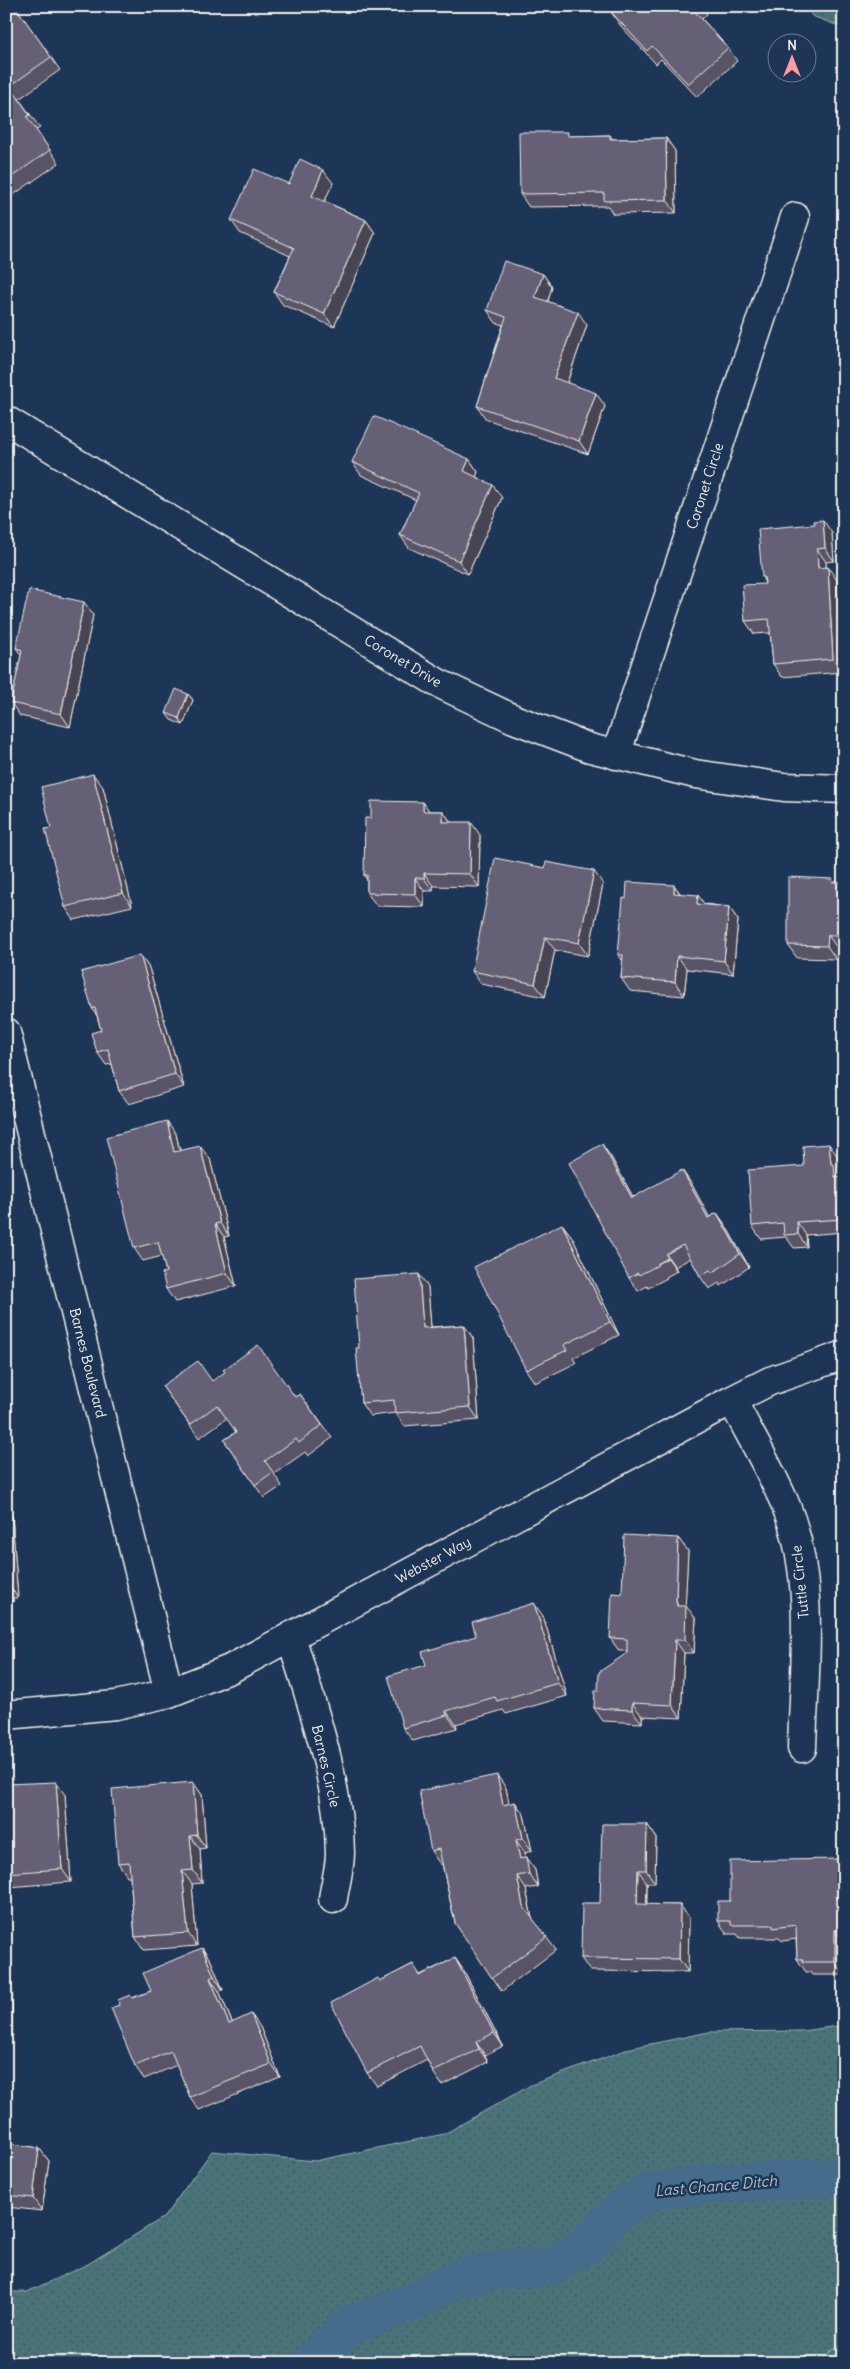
<svg xmlns="http://www.w3.org/2000/svg" width="850" height="2369" font-family="Delius,sans-serif">
<style>
.grass{fill:url(#grass-dots);stroke:#9fb2b0}
.forest{fill:url(#forest-crowns);stroke:#9fb2b0}
.lines{fill:none;stroke-linecap:round;stroke-linejoin:round}
.canal{stroke:#446d8b;stroke-width:39}
.street-casing{stroke:#f4f1e8;stroke-width:31}
.street{stroke:#1d3557;stroke-width:28}
.wall{fill:#585366;stroke:#f4f1e8}
.shaded-wall{fill:#474453;stroke:#f4f1e8}
.building{fill:#666177;stroke:#f4f1e8}
.labels{text-anchor:middle;stroke-width:5;stroke-linejoin:round;paint-order:stroke}
.street-label{font-size:14px;fill:#f4f1e8;stroke:#1d3557}
.water-label{font-size:15px;font-style:italic;fill:#b6c3c7;stroke:#1d3557}
</style>
<defs>
<pattern id="grass-dots" width="8" height="8" patternUnits="userSpaceOnUse" patternTransform="scale(1.25)"><rect width="8" height="8" fill="#4a7378"/><path d="M2 2h.1M6 6h.1" fill="none" stroke="#495b5c" stroke-width="1.8" stroke-linecap="round"/></pattern>
<pattern id="forest-crowns" width="20" height="18" patternUnits="userSpaceOnUse" patternTransform="scale(1.25)"><rect width="20" height="18" fill="#4a7378"/><path d="M2 6a3 3 0 1 1 6 0M12 15a3 3 0 1 1 6 0" fill="none" stroke="#495b5c"/></pattern>
</defs>
<rect width="100%" height="100%" fill="#1d3557"/>
<filter id="ink" filterUnits="userSpaceOnUse"><feTurbulence type="fractalNoise" baseFrequency=".02" numOctaves="2"/><feDisplacementMap in="SourceGraphic" scale="10" xChannelSelector="R" yChannelSelector="G"/><feConvolveMatrix kernelMatrix="1 2 1 2 8 2 1 2 1" color-interpolation-filters="sRGB"/></filter>
<g filter="url(#ink)">
<path class="grass" d="M844 2025V2344L835 2348 817 2363H6V2292H27L88 2264 164 2217 212 2151 315 2161 444 2134 531 2085 631 2048 709 2032 803 2031Z"/>
<path class="forest" d="M806 6H844V28L812 16Z
M844 2344V2363H817L835 2348Z"/>
<g class="lines">
<path class="canal" d="M311 2363 348 2326 413 2302 458 2278 502 2269 551 2266 587 2245 616 2213 648 2192 709 2184 844 2177"/>
<g class="street-casing">
<path id="street" d="M6 420 438 683 514 719 590 748 695 774 784 787 844 789
M616 755 795 217
M6 1032 169 1693
M732 1400C750 1435 771 1470 786 1506 816 1579 804 1670 802 1748
M291 1636C312 1707 339 1779 340 1853 340 1868 335 1884 333 1899
M6 1715 116 1705 169 1693 230 1669 732 1400 770 1381 844 1355"/>
</g>
<use href="#street" class="street"/>
</g>
<path class="wall" d="M6 6H15L60 70 19 99 40 128 36 130 59 163 6 200Z
M617 6H702L707 14 702 19 728 48 737 61 697 97 661 59 656 64 620 25 611 12Z
M610 135 613 139 666 138 675 151 676 213 613 214 608 206 529 207 520 194 571 136Z
M333 183 324 201 366 220 375 233 334 327 283 305 274 292 290 256 240 233 231 220 289 184Z
M543 274 552 287 548 301 587 325 567 383 605 406 588 454 486 419 477 406 503 325 496 323 487 310Z
M469 459 478 472 476 477 502 498 468 574 409 548 400 535 416 500 361 475 352 462Z
M832 533 834 561 826 562V567L837 580 842 672 782 677 773 664 770 633 754 634 745 621 765 584 764 581 762 577Z
M93 615 70 727 20 716 11 703 21 655 16 648Z
M188 694 193 700 183 725 171 720 166 713Z
M103 787 132 906 74 920 65 907 51 828Z
M423 802 429 811H443L451 822 480 835 479 887 433 886V891H424V907L377 906 367 893V880L364 875 371 818Z
M835 882H844V952L841 948H837L836 959 797 958 788 945Z
M603 884 588 956 555 950 545 997 481 984 472 971Z
M674 885 680 893 705 904 729 907 738 920 733 974 687 969 684 996 630 991 621 978 623 961 618 955 626 899Z
M140 955 149 968 184 1087 129 1104 119 1091 112 1064 106 1065 97 1052 101 1030 97 1016 92 1008Z
M176 1134 180 1150 210 1159 229 1236 224 1237 236 1286 175 1302 166 1289V1272L162 1256 143 1261 134 1248Z
M611 1157 633 1197 691 1183 709 1217 717 1213 726 1226 749 1267 721 1286 719 1283 709 1289 700 1276 691 1258 675 1267 677 1271 666 1277 667 1278 648 1288 647 1286 638 1291 629 1278Z
M838 1157 840 1172 843 1176H844V1232L806 1235 807 1247 794 1248 786 1237 761 1239 752 1226 804 1166Z
M562 1224 572 1237 619 1335 573 1358 576 1363 535 1383 526 1370Z
M428 1287 431 1327 464 1325 473 1338 479 1420 404 1426 396 1413 370 1416 361 1403 359 1348Z
M212 1381 295 1397 300 1394 332 1438 308 1456 305 1452 274 1474 282 1486 264 1498 224 1440 236 1432 227 1418 199 1438 162 1386Z
M6 1508 12 1516 18 1598H13V1602H6Z
M678 1538 688 1551 685 1606 696 1619 694 1653H684L681 1718 642 1716V1723L603 1721 594 1708 598 1691 627 1653V1651H619L610 1638 622 1594Z
M543 1616 567 1696 506 1714 503 1710 456 1724 457 1728 413 1741 403 1728 426 1665 476 1636Z
M193 1782 202 1795 206 1848 200 1849 202 1883 192 1884 197 1946 144 1950 135 1937 130 1876H127L118 1863Z
M6 1784 65 1795 71 1882 8 1887 6 1885Z
M506 1788 509 1804 515 1802 524 1815 532 1851 525 1853 526 1858 535 1870 538 1887 526 1889 532 1918 556 1950 502 1991 455 1923 442 1864H440L431 1851Z
M647 1824 656 1837 655 1883H647V1905H680L689 1918 688 1972 590 1971 581 1958 600 1903Z
M838 1859 844 1867V1975H812L810 1972H806L797 1959 796 1939 782 1941 779 1938H740L737 1934H727L718 1921 730 1901Z
M202 1948 211 1961 223 1990 219 1991 232 2022 260 2027 280 2077 199 2110 190 2097 177 2065 144 2079 135 2066 119 2005 132 1998 151 1991Z
M455 1958 464 1971 503 2046 485 2055 488 2062 442 2085 433 2072 427 2060 377 2086 367 2073 380 1981 413 1964 420 1975Z
M6 1981 12 1989V2033H6Z
M6 2143 39 2148 49 2161 42 2211 6 2207Z"/>
<path class="shaded-wall" d="M666 138 675 151 676 213 667 200Z
M323 170 333 183 321 209 312 196Z
M366 220 375 233 334 327 324 314Z
M543 274 552 287 545 310 535 297Z
M578 312 587 325 564 391 554 378Z
M596 393 605 406 588 454 579 441Z
M469 459 478 472 473 484 464 471Z
M493 485 502 498 468 574 459 561Z
M823 520 832 533 834 561 825 548Z
M817 549 826 562 827 581 818 568Z
M828 567 837 580 842 672 833 659Z
M84 602 93 615 70 727 61 714Z
M188 694 193 700 183 725 179 718Z
M93 774 103 787 132 906 123 893Z
M423 802 432 815 423 811Z
M443 811 452 824 443 822Z
M471 822 480 835 479 887 470 874Z
M594 871 603 884 588 956 579 943Z
M424 873 433 886V891L424 878Z
M415 878 424 891V907L415 894Z
M674 885 683 898 674 893Z
M698 895 707 908 697 904Z
M729 907 738 920 733 974 724 961Z
M828 935 837 948 836 959 827 946Z
M545 937 555 950 545 997 535 984Z
M140 955 149 968 184 1087 175 1074Z
M677 956 687 969 684 996 675 982Z
M167 1121 176 1134 183 1165 174 1152Z
M602 1144 611 1157 641 1211 632 1198Z
M829 1144 838 1157 840 1172 843 1177H835L831 1164Z
M200 1146 210 1159 229 1236 220 1223Z
M682 1170 691 1183 717 1231 708 1218Z
M717 1213 726 1226 749 1267 740 1254Z
M797 1222 806 1235 807 1247 798 1234Z
M215 1224 224 1237 236 1286 227 1273Z
M562 1224 572 1237 619 1335 610 1322Z
M666 1254 675 1267 677 1271 668 1258Z
M419 1274 428 1287 432 1341 423 1328Z
M464 1325 473 1338 479 1420 470 1407Z
M6 1508 12 1516 18 1598 9 1585 6 1552Z
M678 1538 688 1551 685 1612 686 1606 696 1619 694 1653 685 1640 676 1599Z
M6 1589 13 1598V1602L6 1592Z
M534 1603 543 1616 567 1696 558 1683Z
M675 1640 684 1653 681 1718 672 1705Z
M632 1703 642 1716V1723L632 1710Z
M446 1711 456 1724 457 1728 447 1715Z
M497 1775 506 1788 512 1818 503 1805Z
M56 1782 65 1795 71 1882 62 1869Z
M193 1782 202 1795 206 1848 197 1835Z
M515 1802 524 1815 532 1851 523 1838Z
M647 1824 656 1837 655 1883 646 1870Z
M190 1836 200 1849 202 1883 193 1870Z
M516 1840 525 1853 526 1858 535 1870 538 1887 529 1874 520 1859Z
M838 1859 844 1867V1888L839 1881Z
M638 1870 647 1883 646 1917 637 1904Z
M182 1871 192 1884 197 1946 188 1933Z
M517 1876 526 1889 532 1919 523 1906Z
M680 1905 689 1918 688 1972 679 1959Z
M835 1930 844 1943V1974L835 1962Z
M202 1948 211 1961 223 1990 214 1976Z
M455 1958 464 1971 503 2046 494 2033Z
M210 1978 219 1991 238 2037 229 2024Z
M6 1981 12 1989V2033L6 2025Z
M251 2014 260 2027 280 2077 271 2064Z
M476 2042 485 2055 488 2062 479 2049Z
M39 2148 49 2161 42 2211 33 2198Z"/>
<path class="building" d="M6 6H15L51 57 10 86 30 115 27 117 50 150 6 181Z
M617 6H693L691 7 728 48 688 84 652 46 647 51 611 12Z
M519 132H568V136L610 135V139L666 138 667 200 604 201V193L520 194Z
M300 159 323 170 312 196 366 220 324 314 274 292 294 248 231 220 254 169 289 184Z
M504 261 543 274 535 297 578 312 554 378 596 393 579 441 477 406 506 317 487 310Z
M374 416 469 459 464 471 493 485 459 561 400 535 419 493 352 462Z
M823 520 825 548 817 549 818 568 828 567 833 659 773 664 769 619 745 621 742 585 765 584 764 577H762L758 529 815 524 813 521Z
M29 590 84 602 61 714 11 703 22 650 16 648Z
M176 689 188 694 179 718 166 713Z
M93 774 123 893 65 907 45 829 51 828 41 787Z
M371 801 423 802V811H443V822H471L470 874 424 873V878H415V894L367 893V875H364L365 818H371Z
M495 858 545 868 546 862 594 871 579 943 545 937 535 984 472 971Z
M788 877 833 879 832 882H844V945H838V935H828L827 946 788 945Z
M627 882 674 885V893L698 895 697 904 729 907 724 961 677 956 675 982 621 978 623 955H618L623 898 626 899Z
M140 955 175 1074 119 1091 108 1049 97 1052 91 1033 101 1030 95 1008H92L81 972Z
M167 1121 174 1152 200 1146 220 1223 215 1224 227 1273 166 1289 162 1273 166 1272 158 1242 134 1248 106 1137Z
M602 1144 632 1198 682 1170 708 1218 717 1213 740 1254 712 1273 710 1270 700 1276 683 1245 666 1254 668 1258 657 1264 658 1265 639 1275 638 1273 629 1278 569 1163Z
M829 1144 831 1164H834L835 1177 844 1176V1219L797 1222 798 1234 784 1235 783 1223 752 1226 748 1170 804 1166 803 1146Z
M562 1224 610 1322 564 1345 567 1350 526 1370 474 1267Z
M419 1274 423 1328 464 1325 470 1407 395 1413 394 1400 361 1403 356 1348H359L354 1279Z
M258 1345 295 1397 300 1394 322 1425 299 1443 296 1439 265 1461 273 1472 255 1485 224 1440 236 1432 217 1405 190 1425 162 1386 198 1361 212 1381 225 1372 223 1370Z
M624 1535 678 1538 676 1599 677 1606H686L685 1640H675L672 1705 632 1703V1710L594 1708 595 1691H598L599 1672 627 1653V1639L610 1638 612 1593 622 1594Z
M6 1552 9 1585H6Z
M534 1603 558 1683 497 1701 495 1697 446 1711 447 1715 403 1728 388 1676 426 1665 422 1652 476 1636 472 1622Z
M497 1775 503 1805 515 1802 523 1838 516 1840 520 1859 526 1857 529 1874 517 1876 523 1906 547 1937 492 1978 455 1923 439 1849 431 1851 419 1791Z
M56 1782 62 1869 6 1873V1784Z
M193 1782 197 1835 190 1836 193 1870 182 1871 188 1933 135 1937 129 1862 118 1863 112 1789Z
M602 1824H647L646 1870H638L637 1904 680 1905 679 1959 581 1958 582 1903H600Z
M838 1859 839 1881H844V1930H835V1962H803V1959H797L796 1925 773 1928V1925H731V1921H718V1901H730V1861Z
M202 1948 214 1976 210 1978 229 2024 251 2014 271 2064 190 2097 171 2051 135 2066 111 2008 119 2005 118 2000 130 1995 132 1998 151 1991 143 1973Z
M455 1958 494 2033 476 2042 479 2049 433 2072 420 2046 367 2073 331 2003 378 1978 380 1981 413 1964 419 1976Z
M6 2143 39 2148 33 2198 6 2195Z"/>
</g>
<g class="labels">
<g class="street-label">
<text transform="translate(705 486) rotate(-72)" y="5">Coronet Circle</text>
<text transform="translate(403 661) rotate(31)" y="5">Coronet Drive</text>
<text transform="translate(88 1363) rotate(76)" y="5">Barnes Boulevard</text>
<text transform="translate(433 1560) rotate(-28)" y="5">Webster Way</text>
<text transform="translate(800 1582) rotate(-96)" y="5">Tuttle Circle</text>
<text transform="translate(326 1766) rotate(77)" y="5">Barnes Circle</text>
</g>
<g class="water-label">
<text transform="translate(716 2186) rotate(-5)" y="5">Last Chance Ditch</text>
</g>
</g>
<rect width="850" height="2369" fill="none" stroke="#1d3557" stroke-width="25"/>
<rect x="12" y="12" width="825" height="2344" fill="none" stroke="#f4f1e8" stroke-width="2" filter="url(#ink)"/>
<g transform="translate(792 58)"><circle r="24" fill="#1d3557" stroke="#738091"/>
<path d="M0-4L9 19L0 12L-9 19Z" fill="#ff9aa2"/>
<text y="-8" font-size="14" font-weight="bold" text-anchor="middle" fill="#f4f1e8">N</text>
</g>
</svg>
